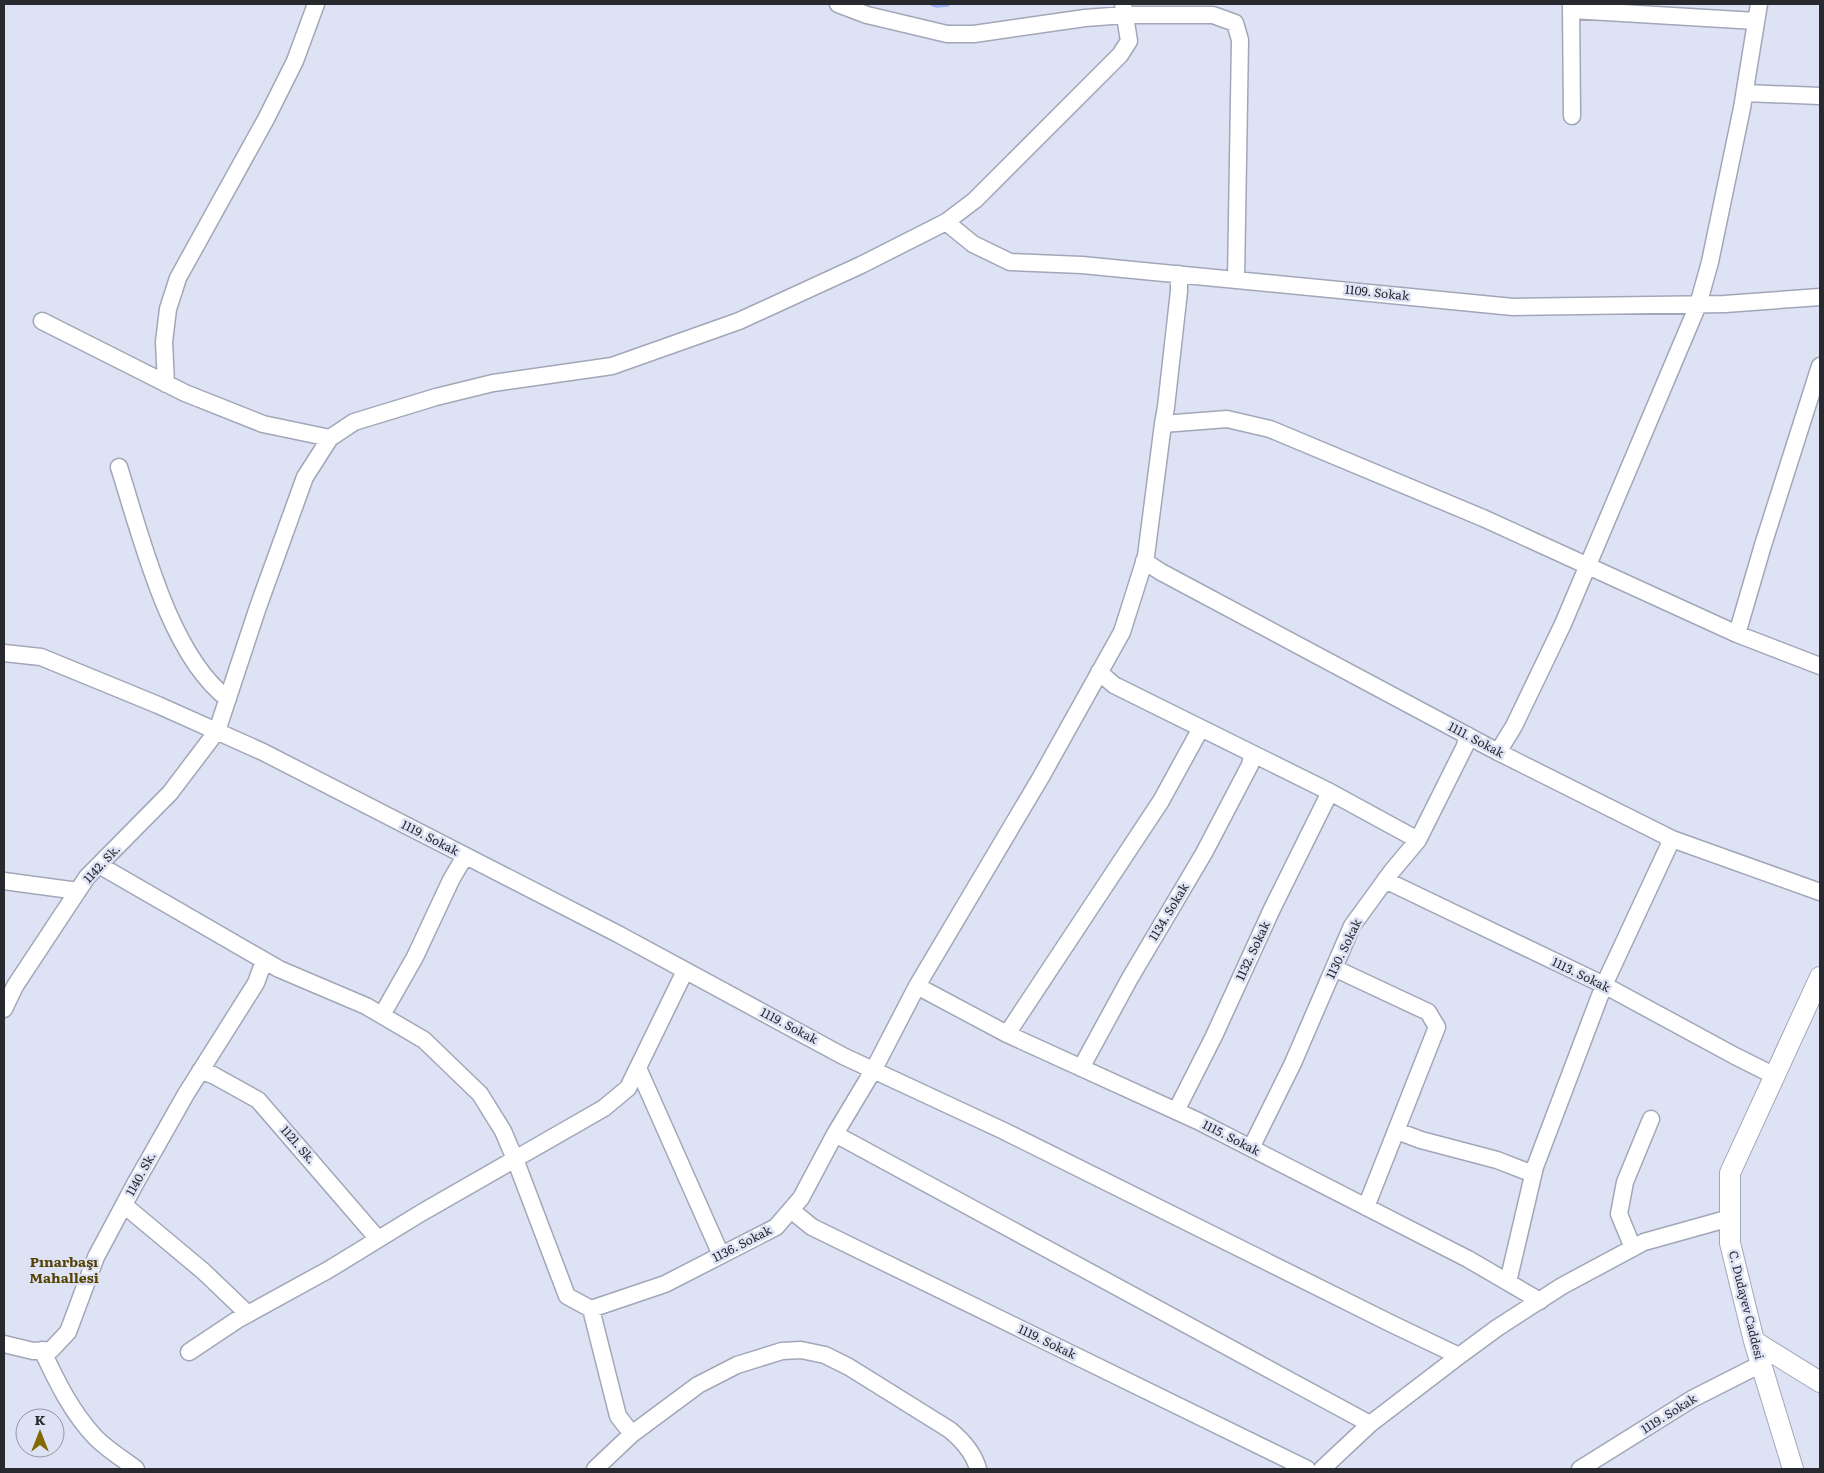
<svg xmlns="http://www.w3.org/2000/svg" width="1824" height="1473" font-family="Literata,serif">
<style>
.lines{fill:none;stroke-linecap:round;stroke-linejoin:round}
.stream{stroke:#a3b5f9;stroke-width:5.5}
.minor-casing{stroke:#a2a7b8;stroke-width:19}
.tertiary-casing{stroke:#a2a7b8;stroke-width:22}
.minor{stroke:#fff;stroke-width:16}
.tertiary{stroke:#fff;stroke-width:20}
.labels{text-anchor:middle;stroke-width:5;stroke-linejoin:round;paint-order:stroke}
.street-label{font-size:12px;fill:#27292f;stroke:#dde2f4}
.neighbourhood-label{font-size:14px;font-weight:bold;fill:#554100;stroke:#dde2f4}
</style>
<rect width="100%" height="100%" fill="#dde2f4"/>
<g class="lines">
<path class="stream" d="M933 4 937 5 947 4"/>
<g class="minor-casing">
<path id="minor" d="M838 4 867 15 947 34H974L1085 18 1125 15H1213L1235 23 1240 40 1236 280
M1571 4 1572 116
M1572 10 1756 21
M1745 93 1820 96
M946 222 973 244 1010 262 1082 265 1513 307 1725 304 1820 297
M42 321 185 393 263 424 330 438
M166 384 164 342 168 309 178 278 266 119 295 61 316 4
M1163 424 1227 419 1270 429 1483 518 1737 634 1820 666
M119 467C141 536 169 655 228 699
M1144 561 1161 572 1498 752 1672 839 1820 892
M1737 634 1763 545 1820 366
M4 653 41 657 158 705 263 752 618 934 843 1056 1004 1131 1392 1324 1459 1356
M1099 672 1114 685 1330 792 1418 840
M1498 752 1514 726 1563 624 1698 305 1710 262 1742 108 1759 4
M99 865 279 969 366 1006 424 1040 480 1094 503 1131 515 1159 567 1296 591 1309 618 1416 632 1434
M1385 880 1604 985 1735 1056 1775 1076
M4 881 78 891
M1334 968 1428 1012 1437 1027 1366 1207
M917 986 1007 1034 1198 1121 1468 1259 1540 1301
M4 1009 15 986 87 877 170 793 217 731 258 607 305 477 330 438 354 422 436 397 493 383 612 366 739 321 861 265 946 222 975 200 1120 55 1129 41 1123 4
M382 1015 415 957 451 880 465 856
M1007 1034 1161 801 1201 728
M638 1068 721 1255
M1081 1068 1130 978 1204 853 1250 765 1252 754
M200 1071 213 1075 258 1100 378 1239
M1176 1111 1214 1036 1272 909 1330 792
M1397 1131 1421 1140 1497 1160 1533 1174
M835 1134 1370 1424
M1251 1148 1293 1063 1352 926 1392 871 1418 840 1465 746 1467 735
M124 1205 203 1271 248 1314
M791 1210 812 1227 1307 1469
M1633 1248 1619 1214 1625 1182 1651 1119
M1508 1282 1535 1167 1604 985 1672 839
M591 1309 665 1284 776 1227 801 1198 835 1134 874 1069 917 986 1041 777 1122 632 1146 556 1163 424 1166 407 1179 291V274
M4 1344 33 1351 51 1350 68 1332 96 1257 135 1184 186 1094 256 983 264 961
M42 1350C57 1382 72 1413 96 1438 108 1450 123 1459 136 1469
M189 1352 237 1320 328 1270 421 1213 604 1108 628 1088 685 971
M595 1469 632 1434 698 1385 737 1365 782 1351 801 1350 825 1355 849 1367 950 1430C963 1441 974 1453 978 1469
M1322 1469 1370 1424 1459 1356 1497 1328 1562 1286 1644 1242 1730 1218
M1580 1469 1692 1399 1761 1364"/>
</g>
<g class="tertiary-casing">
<path id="tertiary" d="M1754 1341 1820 1382
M1793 1469 1754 1341 1730 1243V1173L1820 977"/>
</g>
<use href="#minor" class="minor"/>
<use href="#tertiary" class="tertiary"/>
</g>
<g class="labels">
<g class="street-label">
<text transform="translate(1377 293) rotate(6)" y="4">1109. Sokak</text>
<text transform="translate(1476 740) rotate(28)" y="4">1111. Sokak</text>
<text transform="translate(430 838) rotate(27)" y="4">1119. Sokak</text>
<text transform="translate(102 864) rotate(-47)" y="4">1142. Sk.</text>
<text transform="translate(1169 912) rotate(-59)" y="4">1134. Sokak</text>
<text transform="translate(1344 949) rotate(-64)" y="4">1130. Sokak</text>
<text transform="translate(1253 951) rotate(-65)" y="4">1132. Sokak</text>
<text transform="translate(1581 975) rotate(26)" y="4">1113. Sokak</text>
<text transform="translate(789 1026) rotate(28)" y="4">1119. Sokak</text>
<text transform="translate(1231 1138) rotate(27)" y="4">1115. Sokak</text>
<text transform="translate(298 1145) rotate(49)" y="4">1121. Sk.</text>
<text transform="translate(141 1174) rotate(-61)" y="4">1140. Sk.</text>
<text transform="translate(742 1244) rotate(-27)" y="4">1136. Sokak</text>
<text transform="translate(1746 1305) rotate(76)" y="4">C. Dudayev Caddesi</text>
<text transform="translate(1047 1342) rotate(26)" y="4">1119. Sokak</text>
<text transform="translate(1669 1414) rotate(-32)" y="4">1119. Sokak</text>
</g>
<g class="neighbourhood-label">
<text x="64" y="1267">Pınarbaşı<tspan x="64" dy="16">Mahallesi</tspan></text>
</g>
</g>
<rect width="1824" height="1473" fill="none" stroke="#27292f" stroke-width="10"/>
<g transform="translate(40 1433)"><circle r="24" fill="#dde2f4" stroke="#9498a5"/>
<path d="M0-4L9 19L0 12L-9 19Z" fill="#836700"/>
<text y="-8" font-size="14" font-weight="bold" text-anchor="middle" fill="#27292f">K</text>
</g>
</svg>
